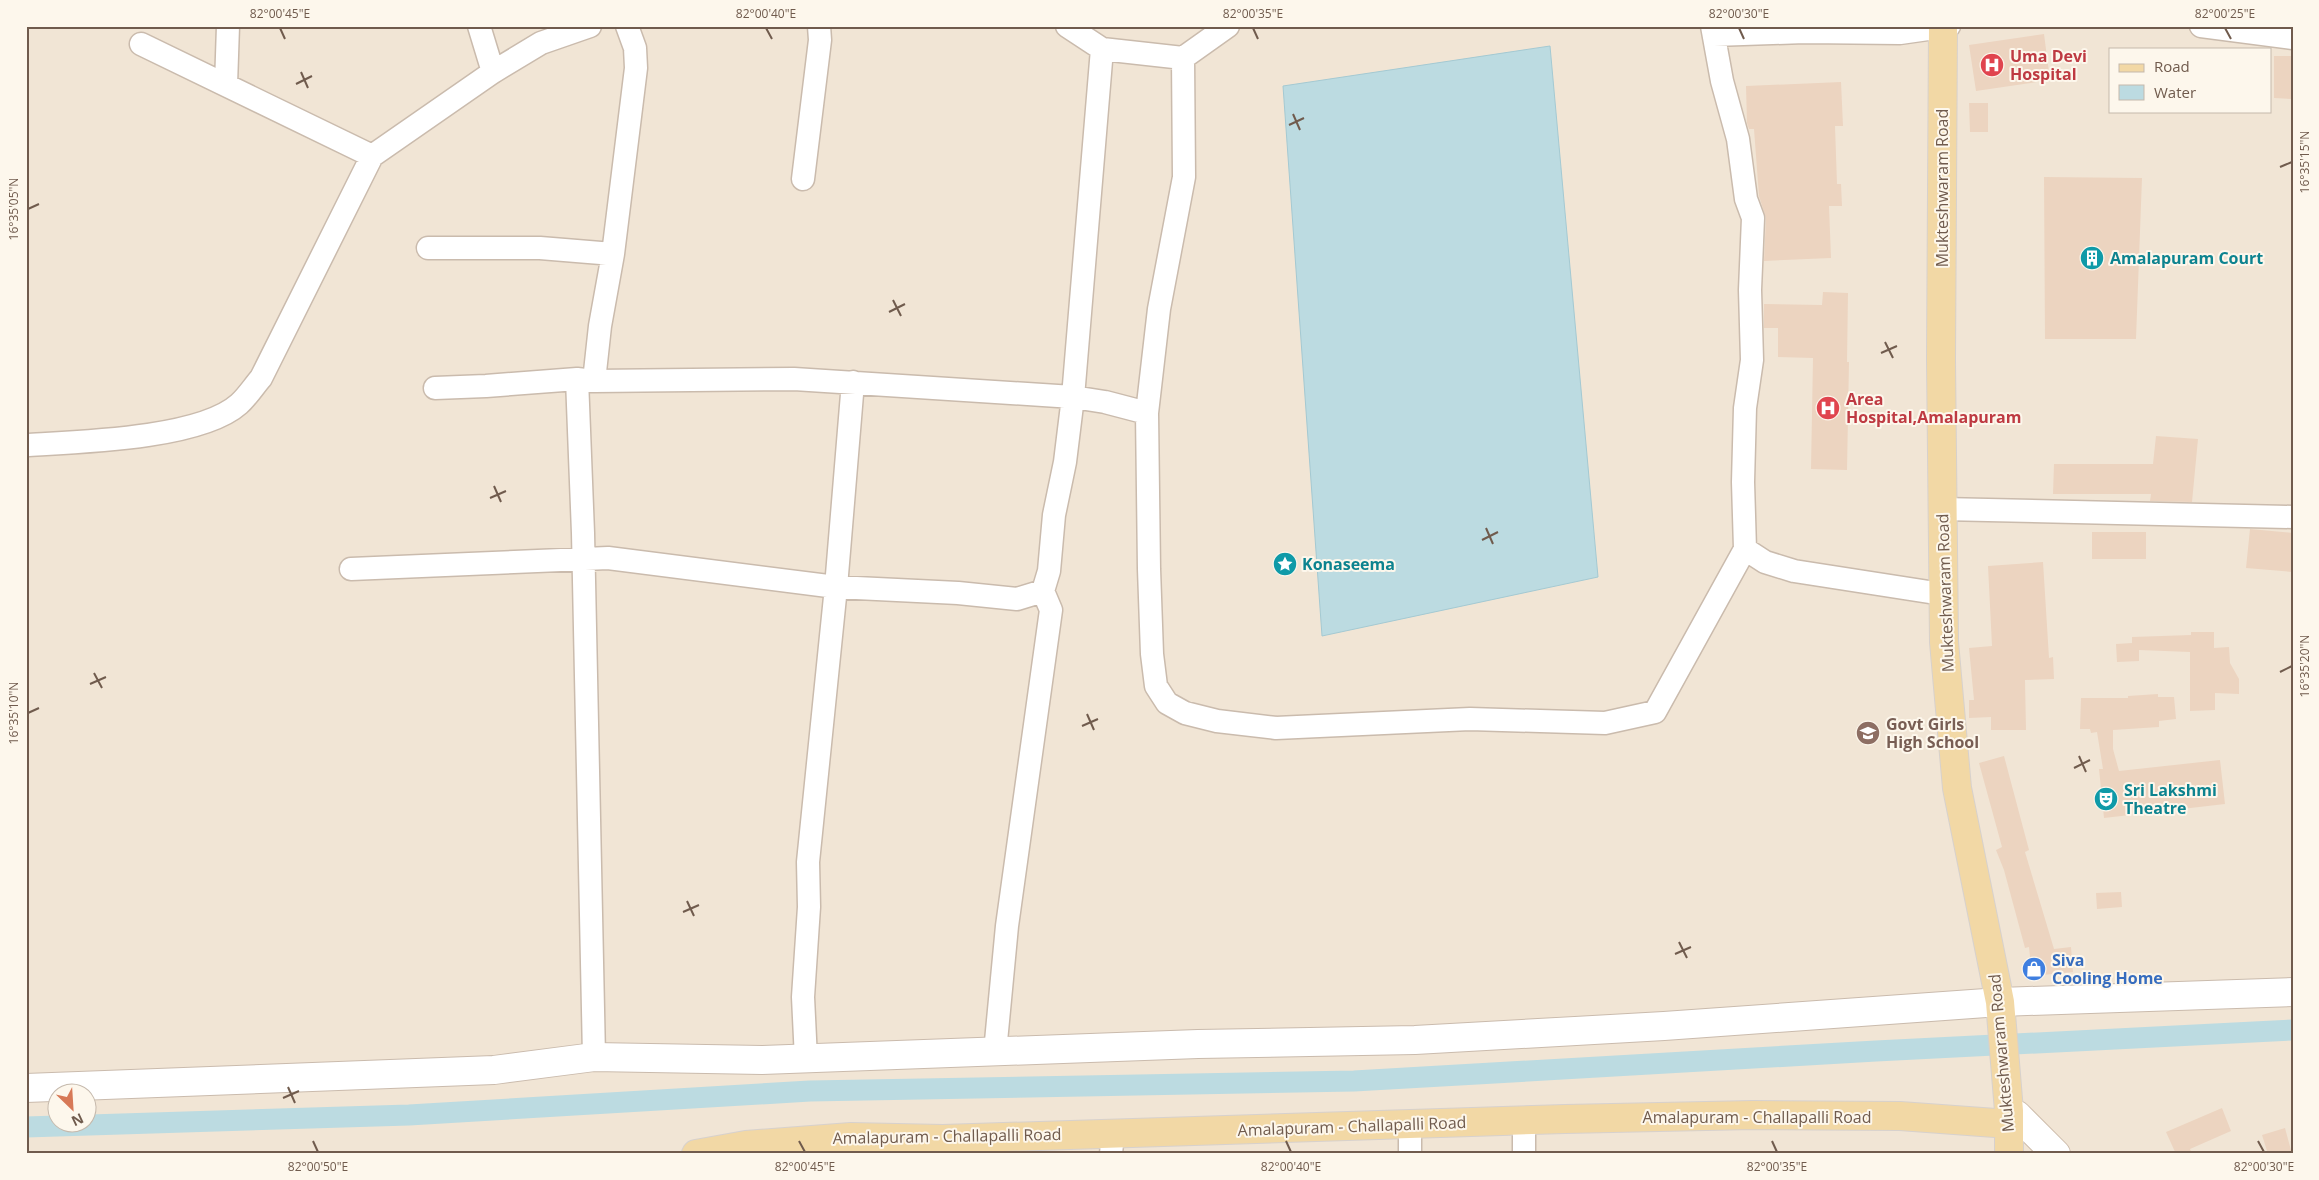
<svg xmlns="http://www.w3.org/2000/svg" width="2319" height="1180" font-family="'Open Sans',sans-serif">
<style>
.residential{fill:#f1e5d5;fill-rule:evenodd}
.water{fill:#bcdbe1;stroke:#a4c9d2}
.lines{fill:none;stroke-linecap:round;stroke-linejoin:round}
.canal{stroke:#bcdbe1;stroke-width:21}
.building{fill:#ecd4c0}
.minor-casing{stroke:#cabbad;stroke-width:25}
.tertiary-casing{stroke:#cabbad;stroke-width:30}
.secondary-casing{stroke:#cdbcab;stroke-width:30}
.primary-casing{stroke:#d7d1cd;stroke-width:30}
.minor{stroke:#fff;stroke-width:22}
.tertiary{stroke:#fff;stroke-width:28}
.secondary{stroke:#fff;stroke-width:28}
.primary{stroke:#f2d8a5;stroke-width:28}
.ticks{fill:none;stroke:#705b4d;stroke-width:2}
.labels{text-anchor:middle;stroke-width:4;stroke-linejoin:round;paint-order:stroke}
.health-label{font-size:16px;font-weight:bold;fill:#be3a42;stroke:#fdf7ec;text-anchor:start}
.street-label{font-size:16px;fill:#705b4d;stroke:#fdf7ec}
.culture-label{font-size:16px;font-weight:bold;fill:#0d838f;stroke:#fdf7ec;text-anchor:start}
.education-label{font-size:16px;font-weight:bold;fill:#785e54;stroke:#fdf7ec;text-anchor:start}
.shop-label{font-size:16px;font-weight:bold;fill:#366cbe;stroke:#fdf7ec;text-anchor:start}
.neatline{fill:none;stroke:#705b4d;stroke-width:2}
.ticks-label{font-size:12px;text-anchor:middle;fill:#705b4d}
</style>
<rect width="100%" height="100%" fill="#faf3e6"/>
<path class="residential" d="M26 26H2293V1154H26ZM2110 49H2270V111H2110ZM58 1092H88V1122H58Z"/>
<path class="water" d="M1550 46 1598 577 1322 636 1283 86Z"/>
<g class="lines">
<path class="canal" d="M26 1127 409 1115 810 1091 1354 1081 1876 1051 2293 1030"/>
</g>
<path class="building" d="M2044 34 2050 80 1976 91 1969 45Z
M2274 56H2293V99L2274 98Z
M1841 82 1843 126H1835L1837 184H1841L1842 206H1829L1831 258 1764 261 1766 218 1759 196 1754 129H1749L1747 123 1746 86Z
M1969 103H1988V132H1970Z
M2044 177 2142 178 2136 339H2045Z
M1823 292 1848 293 1847 362H1849L1847 470 1811 469 1813 358 1778 357V328H1764V304L1822 305Z
M2156 436 2198 439 2192 502 2150 501 2151 494H2053L2054 464H2153Z
M2250 529 2293 533V572L2246 568Z
M2092 532H2146V559H2092Z
M2043 562 2049 658 2053 657 2054 679 2025 680 2026 730H1991V717L1969 718V700H1974L1969 648 1992 646 1988 566Z
M2191 632H2214V648L2229 647 2230 663 2239 679V694L2215 693V710L2190 711V652L2139 650V661L2117 662 2116 644 2132 643V637L2191 635Z
M2158 694V697H2174L2176 719 2159 721V727L2113 730V749L2119 771 2220 760 2225 804 2104 818 2099 769H2103L2097 732 2091 733 2090 729H2080L2081 698H2128V696Z
M2004 756 2029 850 2025 852 2054 949 2071 947 2073 972 2032 976 2029 947 2025 948 2004 870 1996 850 2002 847 1979 763Z
M2121 892 2122 907 2097 909 2096 893Z
M2222 1108 2231 1131 2190 1149 2192 1154H2176L2166 1132Z
M2285 1128 2292 1154H2268L2262 1135Z"/>
<g class="lines">
<g class="minor-casing">
<path id="minor" d="M479 26 493 72
M1067 26 1102 49 1183 58 1228 26
M1712 26 1722 81 1738 139 1746 199 1753 218 1750 290 1752 360 1745 408 1743 482 1745 549 1765 562 1794 571 1942 594
M2201 26 2293 38
M1714 35 1805 32 1900 33 1949 26
M141 44 372 156
M1183 58 1184 177 1159 309 1147 413 1149 569 1152 654 1156 686 1167 703 1185 713 1217 721 1276 728 1470 719 1605 723 1655 712 1745 549
M226 85 228 26
M803 179 820 40 819 26
M428 248H540L613 254
M577 379 583 533 594 1057
M594 381 600 326 613 254 636 68 635 48 627 26
M435 388 486 386 577 379 594 381 794 379 1073 397 1102 49
M26 445C78 442 200 439 239 404 247 397 254 386 261 378L372 156 493 72 541 43 590 26
M1942 509 2293 517
M351 569 608 558 836 587 958 593 1017 599 1043 591 1049 571 1054 515 1065 462 1073 397 1105 402 1147 413
M995 1052 1007 926 1051 610 1043 591
M806 1059 803 997 809 907 808 862 836 587 853 382
M1111 1154 1113 1133
M1410 1154V1125
M1524 1154V1121"/>
</g>
<g class="tertiary-casing">
<path id="tertiary" d="M26 1088 494 1070 594 1057 762 1060 1198 1044 1415 1040 1664 1026 2000 1002 2293 992"/>
</g>
<g class="secondary-casing">
<path id="secondary" d="M2009 1115H2017L2056 1154"/>
</g>
<g class="primary-casing">
<path id="primary" d="M1943 26 1941 360 1944 642 1957 788 2000 1002 2009 1111V1154
M696 1154 746 1145 851 1137 943 1139 1565 1119 1753 1115 1900 1116 2009 1124"/>
</g>
<use href="#minor" class="minor"/>
<use href="#tertiary" class="tertiary"/>
<use href="#secondary" class="secondary"/>
<use href="#primary" class="primary"/>
</g>
<path class="ticks" d="M280 28 285 39M766 28 772 39M1253 28 1258 39M1739 28 1744 39M2225 28 2231 39M301 72 308 88M296 84 312 76M1293 114 1300 130M1289 125 1304 118M2280 167 2292 162M28 209 39 204M893 300 901 316M889 312 905 304M1885 342 1893 358M1881 353 1897 346M494 486 501 502M490 498 506 491M1486 528 1493 544M1482 540 1498 532M2280 672 2292 666M94 673 102 688M90 684 106 677M28 713 39 708M1087 714 1094 730M1082 726 1098 719M2079 756 2086 772M2074 768 2090 760M687 901 694 916M683 912 699 905M1679 942 1687 958M1675 954 1691 947M288 1087 295 1103M283 1098 299 1091M313 1141 318 1152M799 1141 805 1152M1286 1141 1291 1152M1772 1141 1777 1152M2258 1141 2264 1152"/>
<defs>
<g id="hospital-disc" transform="scale(1.25)"><circle r="9.5" fill="#e0444e" stroke="#fdf7ec"/><path d="M-5-5h3v3.5h4V-5h3V5h-3V1.5h-4V5h-3Z" fill="#fff"/></g>
<g id="building-disc" transform="scale(1.25)"><circle r="9.5" fill="#0f9aa8" stroke="#fdf7ec"/><path d="M-4-6H4V6H1V3H-1V6H-4ZM-2.5-4.3h1.7v1.8h-1.7ZM.8-4.3h1.7v1.8H.8ZM-2.5-1h1.7V.8h-1.7ZM.8-1h1.7V.8H.8Z" fill="#fff"/></g>
<g id="sight-disc" transform="scale(1.25)"><circle r="9.5" fill="#0f9aa8" stroke="#fdf7ec"/><path d="M0-6L1.8-2.2L6-1.7L2.9 1.2L3.7 5.4L0 3.3L-3.7 5.4L-2.9 1.2L-6-1.7L-1.8-2.2Z" fill="#fff"/></g>
<g id="school-disc" transform="scale(1.25)"><circle r="9.5" fill="#8d6e63" stroke="#fdf7ec"/><path d="M0-5L7-2L0 1L-7-2ZM-4 1L0 2.5L4 1V4Q0 6-4 4Z" fill="#fff"/></g>
<g id="theatre-disc" transform="scale(1.25)"><circle r="9.5" fill="#0f9aa8" stroke="#fdf7ec"/><path d="M-5-5.5Q0-4 5-5.5V0Q5 5 0 6Q-5 5-5 0ZM-3.3-2.5H-1v1.5H-3.3ZM1-2.5H3.3v1.5H1ZM-2.8 1Q0 5.5 2.8 1Z" fill="#fff"/></g>
<g id="shop-disc" transform="scale(1.25)"><circle r="9.5" fill="#3f7fe0" stroke="#fdf7ec"/><path d="M-5-2.5h2.3a2.7 3.5 0 0 1 5.4 0H5L5.5 6h-11ZM-1.5-2.5h3a1.5 2.3 0 0 0-3 0Z" fill="#fff"/></g>
</defs>
<g fill-rule="evenodd">
<use href="#hospital-disc" x="1992" y="65"/>
<use href="#building-disc" x="2092" y="258"/>
<use href="#hospital-disc" x="1828" y="408"/>
<use href="#sight-disc" x="1285" y="564"/>
<use href="#school-disc" x="1868" y="733"/>
<use href="#theatre-disc" x="2106" y="799"/>
<use href="#shop-disc" x="2034" y="969"/>
</g>
<g class="labels">
<g class="health-label">
<text x="2010" y="62">Uma Devi<tspan x="2010" dy="18">Hospital</tspan></text>
<text x="1846" y="405">Area<tspan x="1846" dy="18">Hospital,Amalapuram</tspan></text>
</g>
<g class="street-label">
<text transform="translate(1942 188) rotate(-90)" y="6">Mukteshwaram Road</text>
<text transform="translate(1945 593) rotate(-92)" y="6">Mukteshwaram Road</text>
<text transform="translate(2001 1053) rotate(-95)" y="6">Mukteshwaram Road</text>
<text x="1757" y="1123">Amalapuram - Challapalli Road</text>
<text transform="translate(1352 1126) rotate(-2)" y="6">Amalapuram - Challapalli Road</text>
<text transform="translate(947 1136) rotate(-1)" y="6">Amalapuram - Challapalli Road</text>
</g>
<g class="culture-label">
<text x="2110" y="264">Amalapuram Court</text>
<text x="1302" y="570">Konaseema</text>
<text x="2124" y="796">Sri Lakshmi<tspan x="2124" dy="18">Theatre</tspan></text>
</g>
<g class="education-label">
<text x="1886" y="730">Govt Girls<tspan x="1886" dy="18">High School</tspan></text>
</g>
<g class="shop-label">
<text x="2052" y="966">Siva<tspan x="2052" dy="18">Cooling Home</tspan></text>
</g>
</g>
<rect width="2319" height="1180" fill="none" stroke="#fdf7ec" stroke-width="55"/>
<rect x="2109" y="48" width="162" height="65" fill="#fdf7ec" stroke="#c5b9ac"/>
<rect x="2119" y="64" width="25" height="8" fill="#f2d8a5" stroke="#c5b9ac"/>
<text x="2154" y="72" font-size="15" fill="#705b4d">Road</text>
<rect x="2119" y="85" width="25" height="15" fill="#bcdbe1" stroke="#c5b9ac"/>
<text x="2154" y="98" font-size="15" fill="#705b4d">Water</text>
<g transform="translate(72 1108) rotate(155)"><circle r="24" fill="#fdf7ec" stroke="#c5b9ac"/>
<path d="M0-4L9 19L0 12L-9 19Z" fill="#d77957"/>
<text y="-8" font-size="14" font-weight="bold" text-anchor="middle" fill="#705b4d">N</text>
</g>
<rect x="28" y="28" width="2264" height="1124" class="neatline"/>
<g class="ticks-label">
<text x="280" y="18">82°00'45"E</text>
<text x="766" y="18">82°00'40"E</text>
<text x="1253" y="18">82°00'35"E</text>
<text x="1739" y="18">82°00'30"E</text>
<text x="2225" y="18">82°00'25"E</text>
<text transform="translate(2305 162) rotate(-90)" y="4">16°35'15"N</text>
<text transform="translate(14 209) rotate(-90)" y="4">16°35'05"N</text>
<text transform="translate(2305 666) rotate(-90)" y="4">16°35'20"N</text>
<text transform="translate(14 713) rotate(-90)" y="4">16°35'10"N</text>
<text x="318" y="1171">82°00'50"E</text>
<text x="805" y="1171">82°00'45"E</text>
<text x="1291" y="1171">82°00'40"E</text>
<text x="1777" y="1171">82°00'35"E</text>
<text x="2264" y="1171">82°00'30"E</text>
</g>
</svg>
